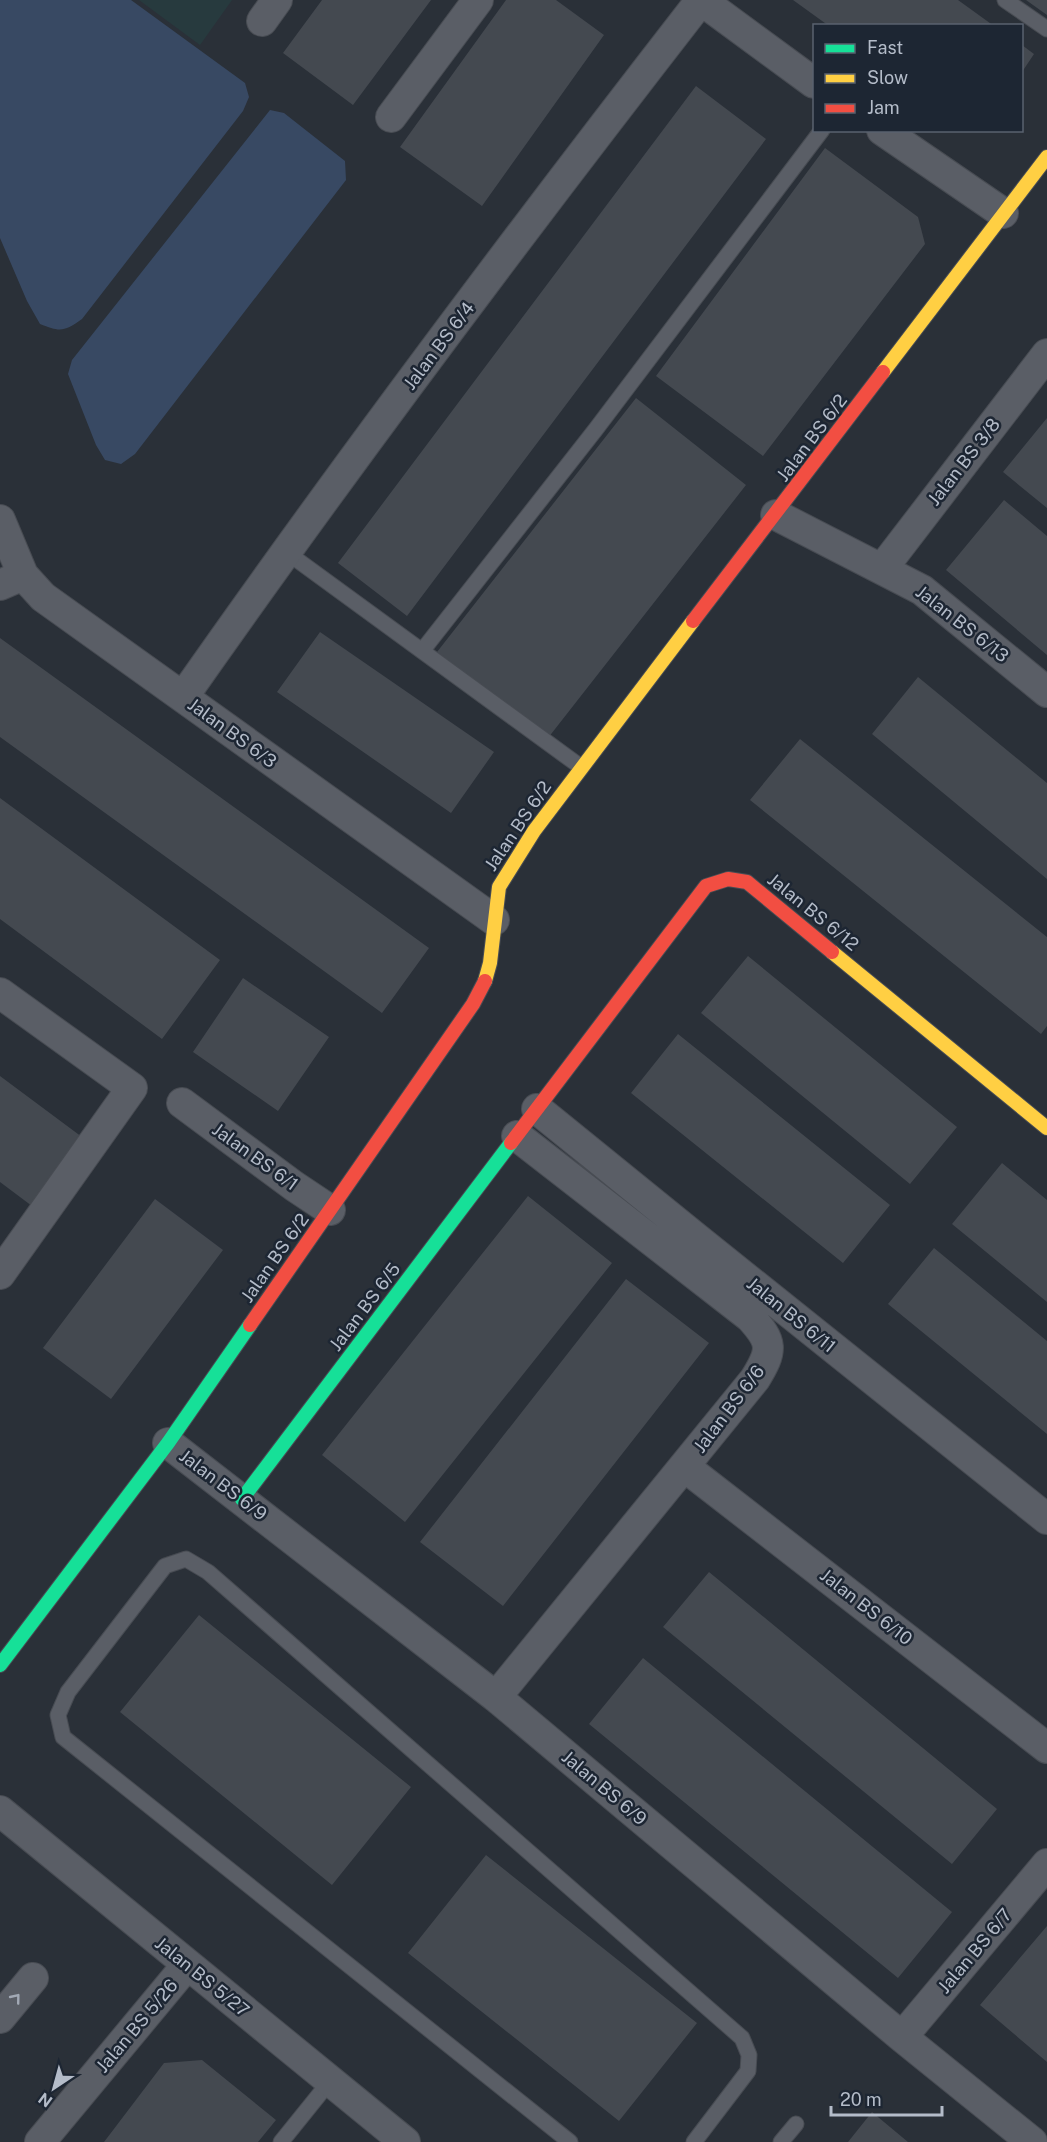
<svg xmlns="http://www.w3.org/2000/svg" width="1047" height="2142" font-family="'Public Sans',sans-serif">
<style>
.green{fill:#273a3e}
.water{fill:#384963}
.building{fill:#444950}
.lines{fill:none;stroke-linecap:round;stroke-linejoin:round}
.lane-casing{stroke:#484c53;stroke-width:17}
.street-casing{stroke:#484c53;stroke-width:32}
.fast-casing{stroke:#484c53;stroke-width:16}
.slow-casing{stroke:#484c53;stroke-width:16}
.jam-casing{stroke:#484c53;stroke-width:16}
.lane{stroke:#5a5e66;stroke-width:15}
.street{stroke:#5a5e66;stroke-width:30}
.fast{stroke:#16e098;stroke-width:14}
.slow{stroke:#ffcf43;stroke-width:14}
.jam{stroke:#f24e42;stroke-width:14}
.oneway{stroke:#a2a9b5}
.labels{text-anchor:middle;stroke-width:5;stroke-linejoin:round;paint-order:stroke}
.street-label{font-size:18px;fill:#b4bcc9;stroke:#1d2633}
</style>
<rect width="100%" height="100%" fill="#2a3038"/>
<path class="green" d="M139 0H232L200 45Z"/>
<path class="water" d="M0 0H131L245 83 249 97 243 111 82 319C64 332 60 332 40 324L27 301 0 238Z
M270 110 284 113 345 161 346 180 135 454 121 464 105 460 96 445 68 374 72 360Z"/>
<path class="building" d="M322 0H431L353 105 283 53Z
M506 0H556L604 35 482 206 400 147Z
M793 0H958L994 26H829Z
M1026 0H1047V15Z
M1022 45 1034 54 1022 72Z
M696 86 766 139 407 616 338 563Z
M825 148 918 217 925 244 763 456 656 376Z
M636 398 746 485 548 738 437 652Z
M1047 418V508L1003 472Z
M1004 500 1047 536V655L946 570Z
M320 632 494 752 451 813 277 692Z
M0 638 429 948 382 1013 0 737Z
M918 677 1047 783V879L872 734Z
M800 739 1047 937V1026L1041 1034 750 800Z
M0 798 220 960 162 1039 0 919Z
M748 956 957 1127 910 1184 701 1013Z
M243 978 329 1037 278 1111 193 1052Z
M678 1034 890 1205 843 1263 631 1093Z
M0 1076 82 1137 32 1206 0 1182Z
M1002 1163 1047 1200V1302L952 1224Z
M528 1196 612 1263 405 1522 322 1455Z
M155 1199 223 1250 111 1399 43 1348Z
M934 1248 1047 1341V1434L888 1304Z
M626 1279 709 1343 503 1606 420 1542Z
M709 1572 997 1809 952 1864 663 1627Z
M199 1615 411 1787 332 1885 120 1712Z
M643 1658 952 1912 898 1978 589 1724Z
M486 1855 697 2023 619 2121 408 1953Z
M1047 1926V2062L980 2005Z
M202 2060 276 2120 258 2142H104L164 2063Z
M872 2112 908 2142H848Z"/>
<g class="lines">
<g class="lane-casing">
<path id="lane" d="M1005 0 1047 29
M285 551 581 767
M422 651 596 429 822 130
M281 2142 331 2080
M570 2142 63 1737 58 1715 68 1692 165 1566 186 1559 208 1572 742 2038 749 2055 748 2071 694 2142
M781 2142 796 2124"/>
</g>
<g class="street-casing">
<path id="street" d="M701 0 814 83
M262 21 277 0
M391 117 478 0
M882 130 1003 213
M776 515 922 590 1047 692
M0 520 23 575 43 597 494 920
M882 569 1047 354
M0 585 23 575
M183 697C349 460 523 229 701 0
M0 993 132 1088 0 1274
M182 1103 294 1186 330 1210
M537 1109 696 1238 1047 1519
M168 1443 496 1697 902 2037 1032 2142
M685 1467 1047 1748
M496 1697 755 1379C773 1350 773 1342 750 1317L517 1136
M0 1811 405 2142
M0 2018 33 1978
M902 2037 1047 1864
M40 2142 187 1965"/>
</g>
<g class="fast-casing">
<path id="fast" d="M242 1499 511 1143
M0 1665 168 1443 250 1325"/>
</g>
<g class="slow-casing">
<path id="slow" d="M883 372 1047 157
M832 952 1047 1128
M485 981 490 963 499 887 534 831 693 621"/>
</g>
<g class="jam-casing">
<path id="jam" d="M693 621 883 372
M511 1143 706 886 728 879 747 882 832 952
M250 1325 473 1004 485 981"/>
</g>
<use href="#lane" class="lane"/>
<use href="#street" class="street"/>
<use href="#fast" class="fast"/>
<use href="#slow" class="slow"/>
<use href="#jam" class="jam"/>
</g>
<defs><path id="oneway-chevron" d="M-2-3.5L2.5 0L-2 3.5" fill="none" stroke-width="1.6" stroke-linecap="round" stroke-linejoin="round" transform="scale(1.5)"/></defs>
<use class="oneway" href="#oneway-chevron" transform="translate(16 1998) rotate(-51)"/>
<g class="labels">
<g class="street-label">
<text transform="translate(439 346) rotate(-53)" y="6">Jalan BS 6/4</text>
<text transform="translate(812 438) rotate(-53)" y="6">Jalan BS 6/2</text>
<text transform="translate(964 462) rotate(-52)" y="6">Jalan BS 3/8</text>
<text transform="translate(962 624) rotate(38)" y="6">Jalan BS 6/13</text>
<text transform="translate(232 733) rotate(36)" y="6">Jalan BS 6/3</text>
<text transform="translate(518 826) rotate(-56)" y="6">Jalan BS 6/2</text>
<text transform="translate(813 912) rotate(39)" y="6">Jalan BS 6/12</text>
<text transform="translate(255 1157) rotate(36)" y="6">Jalan BS 6/1</text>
<text transform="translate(275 1258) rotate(-55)" y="6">Jalan BS 6/2</text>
<text transform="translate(365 1307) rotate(-53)" y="6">Jalan BS 6/5</text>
<text transform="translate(791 1315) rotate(39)" y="6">Jalan BS 6/11</text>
<text transform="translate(729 1409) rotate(-53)" y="6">Jalan BS 6/6</text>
<text transform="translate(223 1485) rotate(37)" y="6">Jalan BS 6/9</text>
<text transform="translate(866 1607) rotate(38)" y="6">Jalan BS 6/10</text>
<text transform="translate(604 1788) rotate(40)" y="6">Jalan BS 6/9</text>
<text transform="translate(975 1951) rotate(-50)" y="6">Jalan BS 6/7</text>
<text transform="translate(202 1977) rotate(39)" y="6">Jalan BS 5/27</text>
<text transform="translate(137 2026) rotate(-50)" y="6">Jalan BS 5/26</text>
</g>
</g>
<rect x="813" y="24" width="210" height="108" fill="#1d2633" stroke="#59626f" stroke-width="1.5"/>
<rect x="825" y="44" width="30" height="9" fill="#16e098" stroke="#59626f" stroke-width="1.5"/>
<text x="867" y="54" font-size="18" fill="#b4bcc9">Fast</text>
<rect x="825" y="74" width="30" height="9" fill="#ffcf43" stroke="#59626f" stroke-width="1.5"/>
<text x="867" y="84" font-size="18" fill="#b4bcc9">Slow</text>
<rect x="825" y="104" width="30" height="9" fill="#f24e42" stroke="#59626f" stroke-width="1.5"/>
<text x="867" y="114" font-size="18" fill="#b4bcc9">Jam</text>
<g transform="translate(54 2088) rotate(216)" stroke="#1d2633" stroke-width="4.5" paint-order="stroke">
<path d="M0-4.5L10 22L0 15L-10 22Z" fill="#b4bcc9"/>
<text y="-9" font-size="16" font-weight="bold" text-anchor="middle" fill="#b4bcc9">N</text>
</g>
<path d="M831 2106v9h111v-9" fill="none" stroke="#b4bcc9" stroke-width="3"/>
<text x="840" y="2106" font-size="18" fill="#b4bcc9" stroke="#1d2633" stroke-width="4.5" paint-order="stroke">20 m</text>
</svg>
